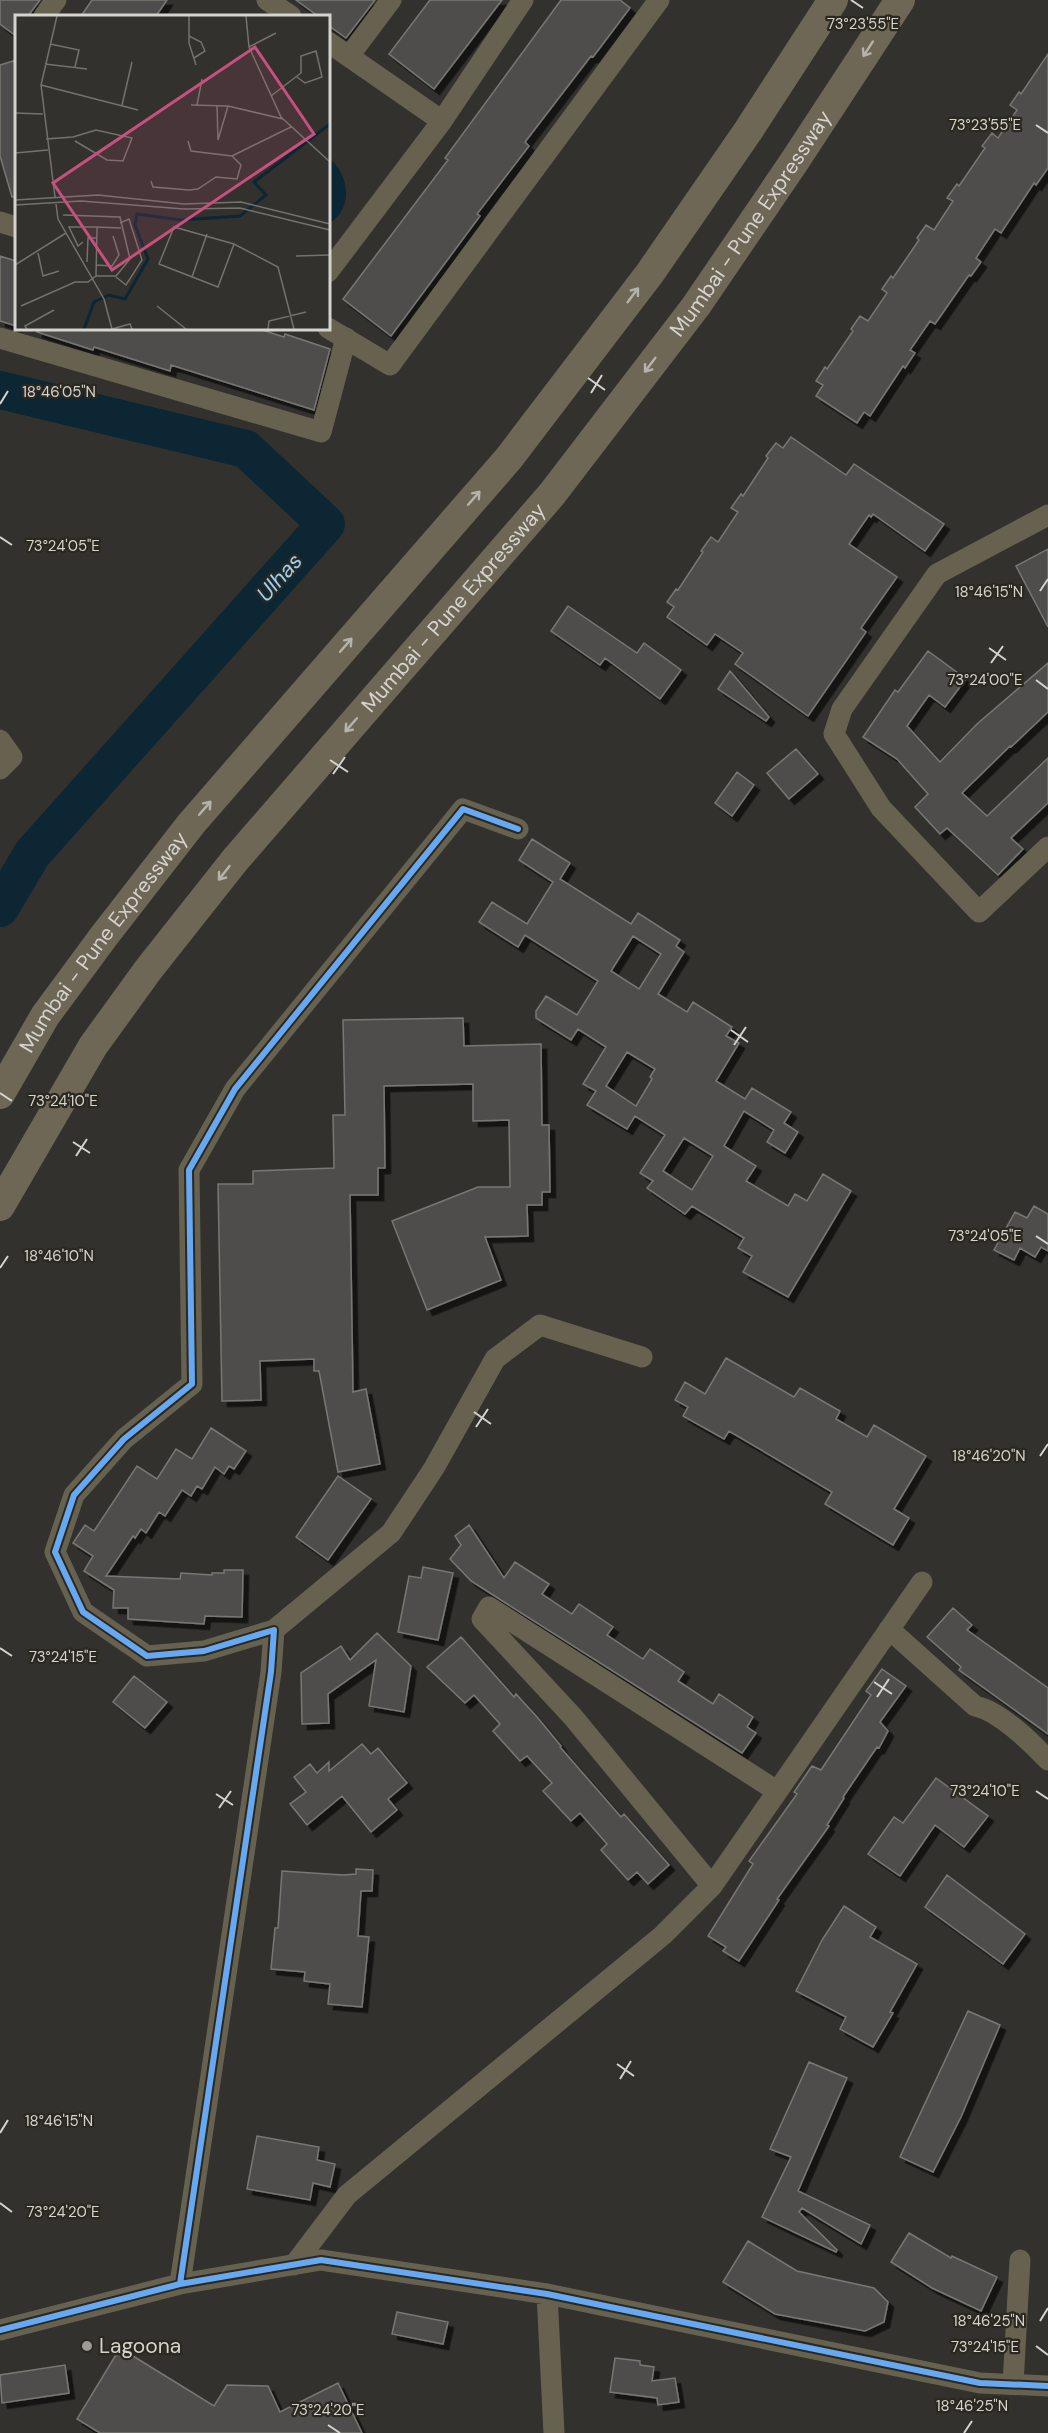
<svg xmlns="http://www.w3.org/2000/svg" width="1048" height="2433" font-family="'DM Sans',sans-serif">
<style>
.water{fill:#0d2634}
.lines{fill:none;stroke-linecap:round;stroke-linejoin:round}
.river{stroke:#0d2634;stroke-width:38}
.building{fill:#4f4e4b;stroke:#787773;stroke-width:1.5;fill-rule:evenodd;filter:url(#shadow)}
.minor{stroke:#676150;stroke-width:21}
.highway{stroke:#6e6755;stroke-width:30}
.cycleway-casing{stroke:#2b2820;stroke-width:10}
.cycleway{stroke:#66a8f1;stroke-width:6}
.oneway{stroke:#b6b3aa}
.ticks{fill:none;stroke:#d5d3ce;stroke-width:2}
.poi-dot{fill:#9c9a96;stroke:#2b2820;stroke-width:2}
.labels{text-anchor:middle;stroke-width:4.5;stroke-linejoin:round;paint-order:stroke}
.street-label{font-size:21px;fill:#d5d3ce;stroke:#2b2820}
.poi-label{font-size:21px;fill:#d5d3ce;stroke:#2b2820;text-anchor:start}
.water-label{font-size:22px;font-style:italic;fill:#93d2fa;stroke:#2b2820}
.inset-river{fill:none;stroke:#0d2634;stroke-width:3}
.inset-road{fill:none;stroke:#73726d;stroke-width:1.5}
.view{fill:#c8507e;fill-opacity:0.15;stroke:#c8507e;stroke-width:3}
.inset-edge{fill:none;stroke:#d5d3ce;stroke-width:3}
.ticks-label{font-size:15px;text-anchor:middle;fill:#d5d3ce;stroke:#2b2820;stroke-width:4.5;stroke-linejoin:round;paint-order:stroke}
</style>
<defs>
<filter id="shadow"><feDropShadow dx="5.5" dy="5.5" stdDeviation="0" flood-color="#0009"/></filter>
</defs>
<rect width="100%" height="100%" fill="#32312d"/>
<path class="water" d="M329 158C349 174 354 208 330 223H328Z"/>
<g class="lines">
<path class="river" d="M0 390 246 449 326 524 32 854 0 908"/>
</g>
<path class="building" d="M0 0H40L28 16H16V36L0 24Z
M92 0H167L156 16H81Z
M296 0H375L346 38 328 25V16H318Z
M430 0H502L434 89 389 54Z
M561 0H620L630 8 593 57 591 56 525 142 529 146 477 214 480 216 391 336 343 299 448 160 445 158Z
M1048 54V168L1036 185 1034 183 1001 233 995 229 976 258 981 262 971 276 969 275 935 324 930 321 910 350 915 353 905 368 903 366 870 416 864 412 857 423 816 396 823 385 816 381 825 367 827 369 853 331 851 329 860 316 868 321 887 293 882 289 891 276 893 278 919 240 917 238 926 225 934 230 953 201 947 198 957 184 959 186 985 148 982 146 992 133 998 138 1017 110 1010 105 1019 92 1021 94Z
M16 60V196L12 197 0 156V65Z
M0 256 16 261V326L0 321Z
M38 328H256L284 337 285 334 330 349 314 410 171 365 170 371 94 347 93 350 37 332Z
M791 437 846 475 854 464 944 524 925 551 873 514 871 517 869 515 849 544 897 577 861 628 866 632 808 716 735 664 743 653 715 634 707 645 667 617 674 607 667 602 676 589 678 590 703 552 701 551 711 537 718 542 738 512 731 508 741 494 743 496 768 458 766 456 776 443 783 448Z
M1048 549V627L1016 566Z
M568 606 637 653 644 643 681 670 660 699 605 658 600 665 551 631Z
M928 651 966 679 945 707 929 695 907 726 940 762 977 724 1048 663V712L1011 747 1010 746 962 793 987 816 1048 758V803L1011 838 1023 849 998 875 947 828 940 834 915 807 928 794 897 759 863 737 895 690 898 692Z
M730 671 769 717 766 721 718 689Z
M796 749 818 774 789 799 767 773Z
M737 772 754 785 732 816 715 803Z
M532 839 570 863 560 879 631 924 638 913 680 940 676 946 684 952 658 994 687 1012 693 1002 732 1027 726 1036 739 1043 716 1081 745 1099 752 1088 791 1112 784 1123 798 1132 785 1153 767 1142 774 1130 744 1111 724 1146 756 1166 746 1181 788 1206 795 1194 807 1201 823 1174 851 1191 788 1297 743 1272 752 1256 738 1248 744 1238 692 1206 685 1214 647 1188 653 1181 640 1173 665 1135 635 1116 627 1129 587 1105 596 1091 583 1084 606 1047 578 1029 571 1040 536 1018V1011L546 996 577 1015 598 981 525 935 518 947 479 922 492 902 527 924 553 882 519 860ZM633 936 661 954 639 989 611 971ZM627 1052 655 1069 650 1077 652 1079 636 1106 606 1086ZM684 1138 713 1156 692 1190 663 1171Z
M463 1018 464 1046 541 1044 542 1125H549L550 1192H542V1205H527L528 1236 485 1237 501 1280 427 1310 392 1221 478 1187H510L509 1120 473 1121V1084L384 1086 385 1168H378V1195H350L353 1392 366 1389 380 1464 338 1472 319 1371H314V1359L260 1361 261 1400 222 1401 218 1184H253V1171L334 1168 333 1115H345L343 1020Z
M1034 1206 1048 1214V1251L1041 1247 1035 1257 1020 1248 1014 1260 994 1250 1015 1212 1027 1218Z
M726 1358 794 1397 800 1388 840 1411 836 1419 867 1437 874 1425 926 1456 894 1509 909 1518 893 1545 825 1504 832 1492 729 1431 724 1439 683 1416 688 1407 675 1400 685 1382 705 1394Z
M211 1428 246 1451 234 1469 229 1466 224 1474 215 1467 202 1489 197 1486 191 1496 182 1490 165 1516 159 1512 146 1533 141 1529 135 1538 133 1536 106 1576 180 1579 181 1573 212 1575V1573H224V1570H243L242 1617 205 1616 204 1624 128 1619V1608H113L114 1590 84 1571 93 1556 73 1543 85 1525 94 1531 137 1466 157 1479 176 1449 192 1459Z
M338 1476 371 1499 328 1560 296 1537Z
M469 1525 504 1578 515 1562 549 1584 542 1594 572 1614 579 1604 613 1627 607 1635 643 1659 650 1649 684 1672 678 1681 713 1704 719 1694 753 1717 747 1727 756 1733 742 1753 471 1581 450 1559 461 1545 455 1536Z
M423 1567 453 1573 438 1640 398 1632 409 1576 421 1578Z
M953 1608 972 1625 967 1630 1048 1688V1734L959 1670 961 1667 927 1637Z
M377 1633 411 1666 404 1712 369 1706 376 1660 328 1694 329 1723 302 1724 301 1673 341 1646 350 1660Z
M461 1637 514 1697 516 1694 537 1717 561 1746 560 1747 621 1817 624 1814 669 1865 648 1884 637 1872 628 1880 601 1850 607 1844 580 1813 571 1821 543 1791 552 1783 527 1756 520 1761 493 1731 500 1724 474 1695 465 1703 427 1667Z
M882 1669 906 1686 880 1722 888 1731 879 1748 877 1747 843 1797 844 1798 827 1825 829 1826 777 1899 779 1900 739 1961 723 1951 726 1947 708 1936 753 1864 749 1861 797 1794 794 1792 812 1766 821 1770 871 1695 866 1691Z
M134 1676 167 1702 145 1728 113 1702Z
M362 1744 371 1754 378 1748 407 1783 388 1799 397 1810 371 1832 342 1796 307 1825 290 1804 306 1792 294 1777 310 1764 317 1773 329 1762V1771Z
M936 1778 988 1816 964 1847 935 1825 900 1876 868 1854 894 1817 903 1823Z
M356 1869 373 1870 372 1891H361L358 1936 369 1937 362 2007 328 2004 330 1984 304 1981 305 1972 271 1969 275 1928H278L282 1871 343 1875 356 1874Z
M947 1875 1025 1934 1003 1964 925 1907Z
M844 1906 876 1927 870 1937 917 1964 890 2012 893 2013 873 2047 840 2029 846 2017 796 1991 822 1940Z
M968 2011 1000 2025 961 2117 933 2172 900 2157Z
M809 2062 847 2078 798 2191 870 2225 861 2244 802 2208 799 2212 837 2250 836 2252 762 2217 791 2157 770 2149Z
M257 2136 319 2147 317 2160 335 2164 330 2187 313 2183 310 2200 247 2189Z
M909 2233 951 2258 952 2256 997 2277 981 2311 932 2288 891 2262Z
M748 2241 797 2271 874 2288 888 2302 884 2322 865 2331 775 2314 723 2282Z
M397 2312 448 2322 443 2344 392 2334Z
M120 2348 214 2406 227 2385 268 2386 280 2412 338 2383 362 2433H100L77 2419Z
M615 2358 640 2361V2365L654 2367 652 2381 675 2378 679 2402 658 2405 657 2398 610 2392Z
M65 2365 69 2393 2 2403 0 2375Z"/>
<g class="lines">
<path class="minor" d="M267 0 291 16
M44 16 56 0
M328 42 442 121 523 0
M349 56 391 0
M0 222 16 227
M328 272 442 121
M328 328 390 365 659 0
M0 338 321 432 346 338
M1048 515 937 574 842 709 834 734 881 808 979 912 1048 847
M0 740 12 757 0 769
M889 1629 975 1706C999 1711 1031 1742 1048 1760
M274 1630 391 1533 434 1468 495 1359 540 1325 642 1357
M712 1886 573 1717 482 1619 489 1607 777 1791
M294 2265 347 2195 663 1935 712 1886 922 1582
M180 2284 271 1672 274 1630 204 1651 147 1656 83 1612 55 1552 74 1495 124 1439 192 1384 189 1170 235 1089 463 809 518 829
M547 2294 554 2433
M0 2330 180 2284 321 2260 547 2294 980 2383 1048 2386
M1013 2384 1020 2260"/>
<g class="highway">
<path id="s1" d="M0 1094 45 1016 104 936 191 824 509 458 650 273 748 131 833 0"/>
<path id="s2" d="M0 1206 93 1046 148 970 235 860 552 494 696 306 794 162 900 0"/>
</g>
<g class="cycleway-casing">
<path id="cycleway" d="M180 2284 271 1672 274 1630 204 1651 147 1656 83 1612 55 1552 74 1495 124 1439 192 1384 189 1170 235 1089 463 809 518 829
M0 2330 180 2284 321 2260 547 2294 980 2383 1048 2386"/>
</g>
<use href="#cycleway" class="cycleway"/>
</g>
<defs><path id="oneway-shaft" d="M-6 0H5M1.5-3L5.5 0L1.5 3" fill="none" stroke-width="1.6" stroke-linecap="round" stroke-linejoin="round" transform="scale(1.5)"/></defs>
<g class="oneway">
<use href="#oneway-shaft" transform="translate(868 49) rotate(123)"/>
<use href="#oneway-shaft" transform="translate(633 295) rotate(-53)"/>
<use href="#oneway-shaft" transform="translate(650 365) rotate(127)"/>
<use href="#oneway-shaft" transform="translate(474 498) rotate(-49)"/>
<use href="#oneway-shaft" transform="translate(346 645) rotate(-49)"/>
<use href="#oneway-shaft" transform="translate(351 725) rotate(131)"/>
<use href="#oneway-shaft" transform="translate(205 808) rotate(-49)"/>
<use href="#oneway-shaft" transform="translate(224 873) rotate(128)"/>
</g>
<path class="ticks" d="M851 0 863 8M1036 125 1048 133M588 378 605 390M591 393 602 375M0 404 8 391M0 537 12 545M1040 591 1048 579M989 648 1006 660M991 663 1003 646M1036 680 1048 689M330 760 348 772M333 774 345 757M731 1030 748 1042M734 1045 746 1027M0 1093 12 1101M73 1142 90 1153M76 1156 87 1139M1036 1236 1048 1244M0 1268 8 1256M474 1412 491 1424M476 1427 488 1409M1040 1456 1048 1444M0 1648 12 1656M874 1682 892 1694M877 1697 889 1679M1036 1791 1048 1799M216 1794 233 1805M219 1808 231 1791M617 2064 634 2076M620 2079 631 2061M0 2133 8 2120M0 2203 12 2212M1040 2321 1048 2308M1036 2346 1048 2355M328 2425 340 2433M964 2433 972 2421"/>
<circle class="poi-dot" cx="87" cy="2346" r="6"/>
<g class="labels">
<g class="street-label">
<text dy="7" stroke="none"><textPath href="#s2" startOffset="1239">Mumbai - Pune Expressway</textPath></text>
<text dy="7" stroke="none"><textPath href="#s2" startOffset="753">Mumbai - Pune Expressway</textPath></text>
<text dy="7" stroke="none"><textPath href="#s1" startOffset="184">Mumbai - Pune Expressway</textPath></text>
</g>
<g class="poi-label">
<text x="99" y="2353">Lagoona</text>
</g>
<g class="water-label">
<text transform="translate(279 577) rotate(-48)" y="8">Ulhas</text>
</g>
</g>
<g transform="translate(15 15)">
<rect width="315" height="315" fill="#32312d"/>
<path class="inset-river" d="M69 314 79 287 94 280 110 284 133 244 120 210 122 199 166 205 225 201 251 180 239 167 315 109"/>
<path class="inset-road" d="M174 1V28L181 50M231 1 234 32 266 102 315 147M174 21 186 27 190 36 179 43M35 29 64 35 60 52M234 32 261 18M30 49 72 54M26 70 123 95M256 81 286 58V41L301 36 307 62 290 68 282 62M107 90 117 47M176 90 213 91 268 104M182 90 187 64M202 90 203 125 213 91M0 98 28 99M31 124 58 122 81 115 117 123 108 146 92 145 60 126M173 126 176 136 217 141M0 138 33 135M136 166 138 172 174 175 183 174 201 162 222 164 226 150 217 141 276 112M40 182 26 70 42 1M0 185 83 180 169 189 226 187 315 209M41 189 43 204 89 284 97 314 115 309 117 314M0 190 66 186 169 194 225 193 315 215M82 212 106 213M68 227 63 231 54 212H82L81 261M219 229 203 272 144 249 159 212 219 229 263 252 279 314M23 238 28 261 44 256M281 241 315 240M72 247 73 223H82M0 250 51 218M81 250 97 251 104 240 98 221M101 262 111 270 127 245 114 204 105 208M177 262 192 219M6 291 60 267H73L81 261H101L115 244 105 202 48 200M142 291 171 314M12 314 10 311 39 295M253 314 254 306 291 297"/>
<path class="view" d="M240 32 299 119 97 255 38 168Z"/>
<rect width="315" height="315" class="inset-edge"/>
</g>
<g class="ticks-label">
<text x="863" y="29">73°23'55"E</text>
<text x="985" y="130">73°23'55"E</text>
<text x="59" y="397">18°46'05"N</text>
<text x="63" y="551">73°24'05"E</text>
<text x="989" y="597">18°46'15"N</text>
<text x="985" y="685">73°24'00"E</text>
<text x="63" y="1106">73°24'10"E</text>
<text x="985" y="1241">73°24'05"E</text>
<text x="59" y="1261">18°46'10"N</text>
<text x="989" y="1461">18°46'20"N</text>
<text x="63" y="1662">73°24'15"E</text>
<text x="985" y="1796">73°24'10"E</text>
<text x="59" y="2126">18°46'15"N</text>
<text x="63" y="2217">73°24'20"E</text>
<text x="989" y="2326">18°46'25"N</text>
<text x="985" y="2352">73°24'15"E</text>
<text x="972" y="2411">18°46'25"N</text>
<text x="328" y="2415">73°24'20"E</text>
</g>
</svg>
